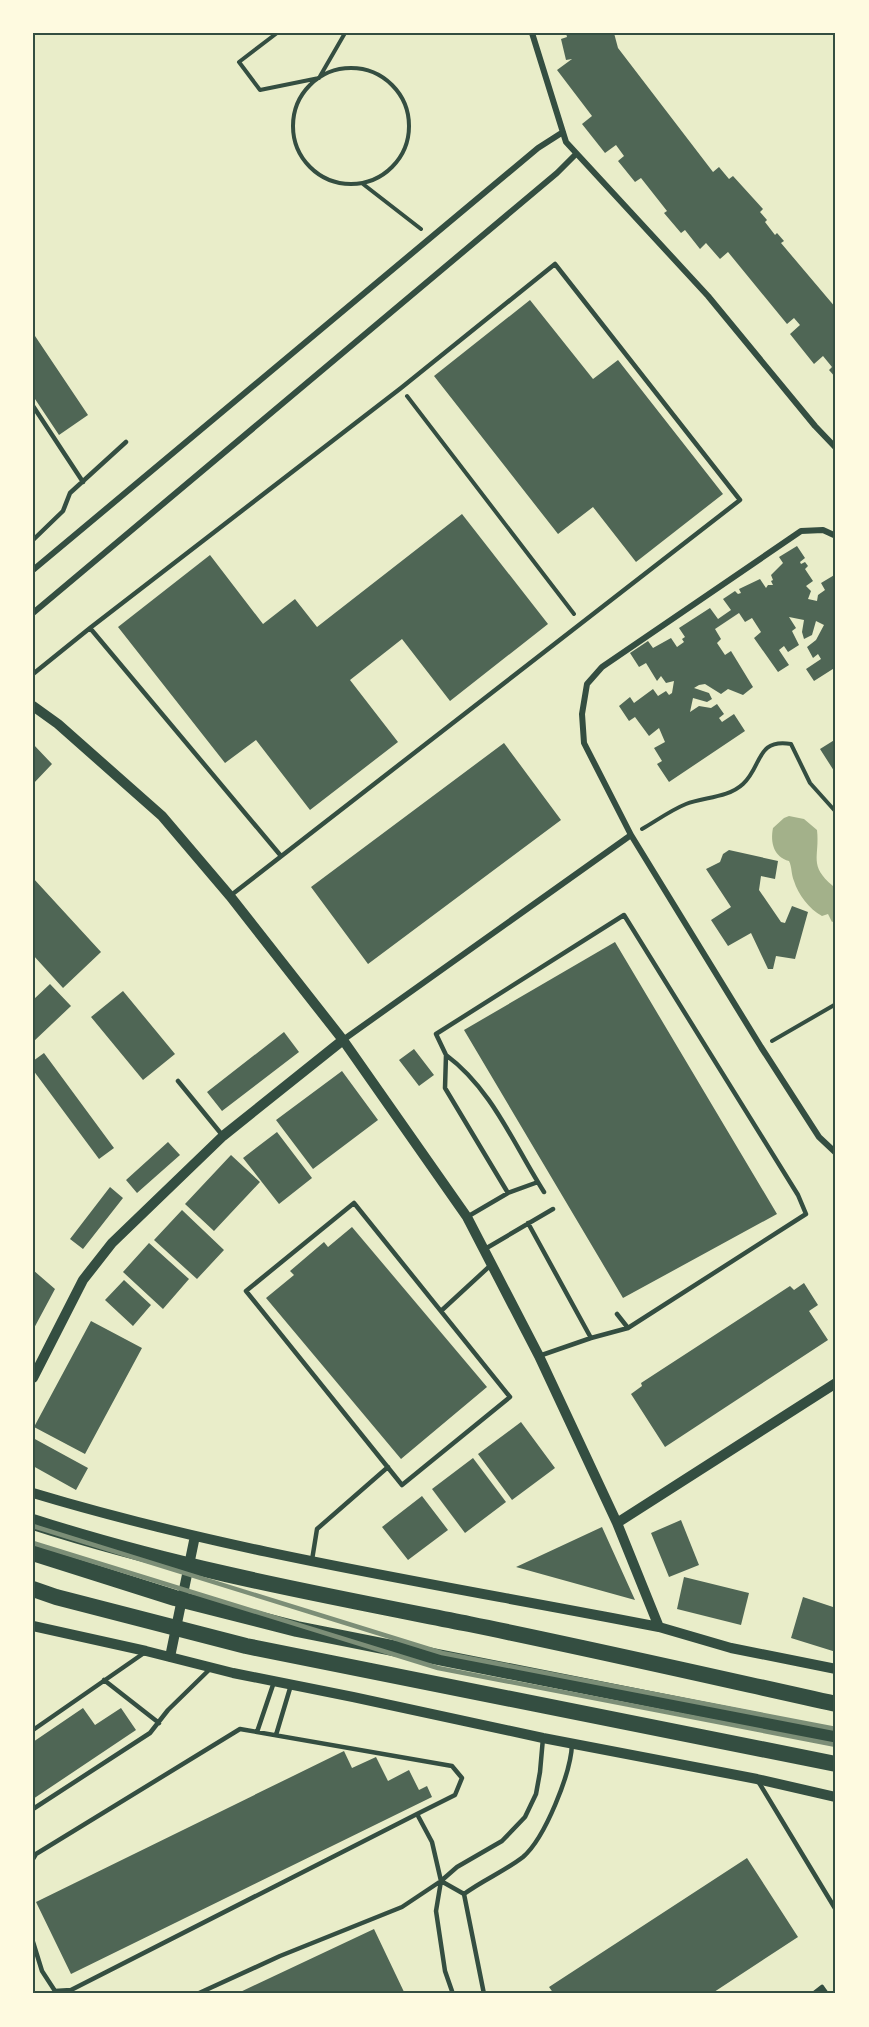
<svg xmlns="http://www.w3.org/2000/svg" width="869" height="2027" font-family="'PT Serif',serif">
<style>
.water{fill:#a3b18a}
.building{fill:#4f6655}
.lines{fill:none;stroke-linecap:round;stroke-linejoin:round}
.path{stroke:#344e41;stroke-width:4}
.service{stroke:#344e41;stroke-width:4.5}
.minor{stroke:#344e41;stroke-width:6}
.tertiary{stroke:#344e41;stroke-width:10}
.trunk{stroke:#344e41;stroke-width:16}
.rail{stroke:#7c8e77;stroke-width:4.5}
.neatline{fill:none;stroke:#344e41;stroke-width:2}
</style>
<rect width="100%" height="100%" fill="#e9edc9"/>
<path class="water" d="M789 816 804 819 817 830C820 857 808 865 833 886L836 884V920L832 922 828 914 822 916C809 909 798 894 794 881 791 874 792 867 789 861 774 857 770 843 773 828L784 818Z"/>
<path class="building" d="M566 33H614L618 48 713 172 719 167 729 179 733 176 763 209 760 212 767 220 765 222 775 235 777 233 784 241 781 243 836 308V383L834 380 836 378 829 370 832 367 823 356 814 364 790 334 800 325 794 318 787 324 728 252 720 259 706 243 700 249 685 230 681 233 664 213 667 211 641 178 635 182 618 161 624 156 616 145 605 153 582 124 592 116 557 70 572 59 566 60 561 39 567 37Z
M530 300 593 379 618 360 723 494 636 562 593 507 558 534 434 376Z
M33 333 88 415 59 435 33 396Z
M462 514 548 624 450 701 402 639 350 680 398 742 310 810 256 740 225 763 118 627 210 555 263 624 295 599 317 627Z
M797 546 805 558 800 562 801 564 805 562 808 566 805 569 813 581 806 586 811 591 808 599 817 601 818 595 825 590 821 583 836 574V667L814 681 806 669 821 659 818 654 813 658 807 647 816 640 824 625 816 621 812 635 804 639 802 632 804 620 789 617 796 628 792 631 799 645 788 652 784 646 779 650 789 665 778 672 754 638 761 632 752 618 745 622 739 613 715 629 721 639 717 643 725 655 731 651 753 687 743 695 728 689 721 694 705 684 699 685 694 688 709 693 712 699 707 702 693 698 690 712 699 706 711 708 717 704 724 714 719 718 722 722 734 714 745 731 669 782 657 764 662 761 654 748 665 742 659 728 649 736 635 717 629 721 619 706 630 697 634 703 653 689 658 696 666 691 669 695 672 693 674 681 666 683 661 676 657 681 646 663 639 667 630 653 648 641 653 648 671 638 677 647 684 642 682 639 685 637 679 628 710 608 718 619 731 610 723 599 735 591 738 594 741 593 739 589 760 579 766 588 768 585H773L771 581 773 580 771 575 783 563 779 557Z
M836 739V774L820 749Z
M504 743 561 820 368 964 311 887Z
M33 744 52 764 33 784Z
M729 850 778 861 775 879 761 876 759 890 781 922 785 923 792 906 808 912 795 959 776 956 773 969H768L751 933 728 946 711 920 731 907 706 869 720 862 723 854Z
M33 878 101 952 63 988 33 955Z
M615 942 777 1214 623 1298 464 1030Z
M50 984 71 1006 33 1042V1000Z
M123 991 175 1054 143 1080 91 1017Z
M284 1032 299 1052 222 1111 207 1092Z
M414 1049 434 1075 419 1086 399 1060Z
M44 1053 114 1148 99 1159 33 1070V1061Z
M342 1071 378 1120 313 1169 276 1120Z
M277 1132 312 1178 279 1204 243 1158Z
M168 1142 180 1155 137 1193 126 1180Z
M231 1155 260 1182 214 1231 185 1204Z
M110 1187 123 1198 83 1249 70 1239Z
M182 1210 224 1250 197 1279 154 1240Z
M352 1227 487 1387 401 1459 266 1298 294 1275 290 1271 324 1242 328 1247Z
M149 1243 189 1279 163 1309 123 1272Z
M33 1270 55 1289 33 1330Z
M124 1280 151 1305 133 1326 105 1300Z
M804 1283 818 1305 809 1311 828 1340 665 1447 631 1394 642 1386 641 1383 790 1286 794 1290Z
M91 1321 142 1348 85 1454 34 1427Z
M521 1422 555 1468 512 1500 478 1454Z
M33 1438 88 1468 76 1490 33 1466Z
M473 1458 506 1502 465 1533 432 1489Z
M422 1496 448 1530 408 1560 382 1527Z
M681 1520 699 1565 669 1577 651 1533Z
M602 1527 635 1600 516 1567Z
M684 1577 749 1593 741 1625 677 1609Z
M803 1597 836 1608V1652L791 1638Z
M83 1708 95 1725 121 1708 136 1730 33 1799V1742Z
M344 1751 352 1768 376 1757 388 1781 409 1770 419 1790 427 1786 432 1797 71 1974 36 1902Z
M747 1858 798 1937 711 1994H554L549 1987Z
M374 1929 405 1994H236Z"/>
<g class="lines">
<path class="path" d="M277 33 239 62 260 90 319 78 345 33
M293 126a58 58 0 1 1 116 0a58 58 0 1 1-116 0Z
M363 184 421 229
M407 396 574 614
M642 829C656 821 671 810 686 804 704 797 728 798 743 784 762 767 756 738 791 744L810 783 836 812
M772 1041 836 1004"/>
<path class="service" d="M33 406 83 482
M33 540 63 511 70 493 126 442
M90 628 281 856
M33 674 90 628 401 388 555 264 740 500 230 896
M446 1055C492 1089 514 1145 544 1192
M178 1081 223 1136
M508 1193 445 1088 446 1055 436 1034 624 915 798 1195 806 1214 628 1328 591 1338 539 1356
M354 1203 510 1397 402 1485 246 1291Z
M467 1217 508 1193 538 1182
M528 1223 591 1338
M485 1249 553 1209
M441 1311 492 1264
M617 1314 628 1328
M312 1560 317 1529 388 1467
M104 1680 159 1723
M33 1730 144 1653
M257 1732 274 1682
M276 1735 291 1685
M758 1781 836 1910
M33 1809 150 1733 168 1710 211 1668
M33 1859 36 1854 240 1729 452 1766 462 1778 455 1795 417 1814
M441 1881 464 1894 484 1994
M464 1894C483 1880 505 1871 523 1857 545 1838 571 1773 572 1744
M33 1942 42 1971 55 1991 71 1990 417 1814 432 1842 441 1881 436 1911 445 1971 453 1994
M197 1994 280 1956 402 1907 441 1881 457 1867 502 1841 525 1817 536 1794 540 1772 543 1738
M813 1994 822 1987 827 1994"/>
<path class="minor" d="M532 33 566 142 708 296 815 426 836 448
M836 536 823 530 801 531 602 667 587 684 582 714 584 743 631 835 761 1047 819 1137 836 1153
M33 570 538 148 563 132
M33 613 557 173 576 154
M343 1040 631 835"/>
<path class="tertiary" d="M33 706 58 724 162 816 230 896 343 1040 467 1217 539 1356 617 1523 659 1627
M33 1378 83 1280 112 1243 223 1136 343 1040
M33 1493C222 1550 418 1581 612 1618L659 1627 731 1648 836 1669
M617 1523 836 1383
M33 1626 146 1651 233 1673 353 1697 543 1738 757 1779 836 1797
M170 1657 195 1536"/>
<path class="trunk" d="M33 1522C175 1568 323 1595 469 1624 592 1649 714 1677 836 1704
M33 1553 175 1598 297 1629 836 1736
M33 1589 56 1597 246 1646 836 1764"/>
<path class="rail" d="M33 1526 442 1653 836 1729
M33 1543 438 1668 836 1745"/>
</g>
<rect width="869" height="2027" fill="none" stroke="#fefae0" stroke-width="69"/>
<rect x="34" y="34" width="800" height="1958" class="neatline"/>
</svg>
